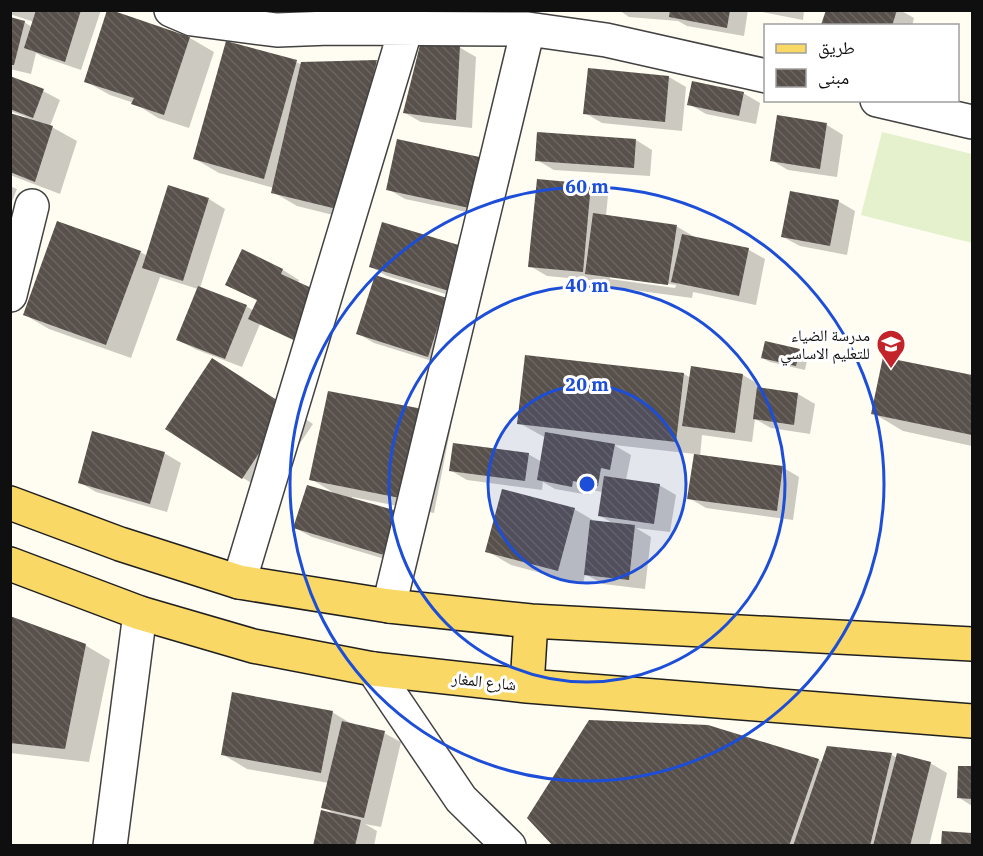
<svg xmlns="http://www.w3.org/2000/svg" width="983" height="856" font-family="'IBM Plex Serif','Noto Naskh Arabic',serif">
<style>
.pitch{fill:#e4f1cc}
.shadow{fill:#0003;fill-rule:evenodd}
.building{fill:url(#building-back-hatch)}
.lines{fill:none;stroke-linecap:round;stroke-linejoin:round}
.minor-casing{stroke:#424242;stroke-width:36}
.major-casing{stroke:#202020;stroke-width:36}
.minor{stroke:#fff;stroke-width:33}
.major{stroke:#fad866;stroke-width:33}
.ring{fill:none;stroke:#1d4ed8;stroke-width:3}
.labels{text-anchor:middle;stroke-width:6;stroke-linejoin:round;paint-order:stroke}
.poi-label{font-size:16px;fill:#0f0f0f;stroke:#fff;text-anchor:end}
.street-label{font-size:16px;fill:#0f0f0f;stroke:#fff}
.centre{fill:#1d4ed8;stroke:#fff;stroke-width:3}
.ring-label{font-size:18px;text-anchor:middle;font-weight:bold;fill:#1d4ed8;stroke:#fff;stroke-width:6;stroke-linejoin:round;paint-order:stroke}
</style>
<defs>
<pattern id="building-back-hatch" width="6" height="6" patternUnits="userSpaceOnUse" patternTransform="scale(1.5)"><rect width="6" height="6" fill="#58504b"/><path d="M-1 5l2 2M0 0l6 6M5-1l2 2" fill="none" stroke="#6b6561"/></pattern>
</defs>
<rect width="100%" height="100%" fill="#fffcf1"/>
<path class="pitch" d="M882 132 972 154V243L861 215Z"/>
<path class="shadow" d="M10 10H101L81 70 43 57 36 53 31 74 10 69V19L24 22 32 27 34 22 10 14Z
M462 10H480L466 13Z
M557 10H606V11L560 12Z
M619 10H748L744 36 687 26 678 21 629 17Z
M752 10H804L803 20Z
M827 10H900L914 18 912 26H826Z
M190 38 214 52 189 128 158 118 134 103 110 95 85 81Z
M459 47 476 57 472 128 421 122 405 113Z
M296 62 302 65 376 62 401 76 365 223 297 206 273 192 274 188 219 173 195 159Z
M589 70 669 77 686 87 682 131 602 123 585 113Z
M10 78 43 91 60 100 50 126 77 141 60 194 10 175V115L25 119 26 117 10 111Z
M743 93 760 103 756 124 706 114 689 104Z
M827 125 843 135 837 177 788 170 771 160Z
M636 140 652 150 650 176 554 170 537 160Z
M484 159 490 217 405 199 388 189Z
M591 185 608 195 606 216 676 226 698 239 749 250 765 259 756 305 693 292 692 298 611 287 600 281 547 276 530 266ZM610 276 676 285 675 288 610 279Z
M10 186 17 189 10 206Z
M209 199 225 209 200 288 246 306 254 311 258 301 227 284 243 251 283 270 299 280 298 283 311 349 260 324 242 367 195 349 178 340 198 289 160 277 131 358 49 329 25 315 140 252 148 256Z
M838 201 855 211 847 255 800 246 783 237Z
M461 248 465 300 387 276 371 267Z
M446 299 445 365 374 343 357 333Z
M766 343 800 350 808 355 805 370 770 362 762 358Z
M884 359 972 377V446L903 431 873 413Z
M212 360 237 374 313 424 267 492 243 478 167 429Z
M692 368 743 375 760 385 759 389 798 394 815 404 810 434 771 428 755 419 752 442 702 435 700 457 782 467 799 477 793 520 706 508 689 498 695 454 614 445 631 455 626 480 659 485 676 495 670 532 636 528 651 537 645 589 603 584 585 574 583 584 511 565 487 551 574 509 598 523 616 525 600 516 603 492 590 490 589 495 555 489 543 482 542 490 467 480 450 470 528 454 542 462 546 438 519 423 684 374 691 378Z
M427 412 451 426 434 513 352 497V499L401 564 312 537 295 528 334 493 311 479Z
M164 453 181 463 167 512 96 492 79 482Z
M10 618 85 645 110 660 89 762 10 753Z
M332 712 355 726 384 733 401 742 381 827 365 824 377 831 374 846H314L335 814 323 807 329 783 247 769 222 754Z
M708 726 819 760 823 763 828 748 892 755 897 758 930 763 947 773 929 846H555Z
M959 767 972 768V806L958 797Z"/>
<path class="building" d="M36 10H81L65 62 24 48Z
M107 10H111L190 37 164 115 131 104 134 98 84 82Z
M670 10H730L727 28 669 17Z
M826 10H897L892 26H824L821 25Z
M10 17 25 21 14 65H10Z
M226 41 297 60 264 179 193 159Z
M420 45H460L456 120 403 113Z
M377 60 341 210 271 193 301 62Z
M588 68 669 76 665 122 583 114Z
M10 76 44 89 33 118 10 109Z
M692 81 744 92 739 116 687 105Z
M10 113 53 126 35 182 10 172Z
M777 115 827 123 820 169 770 161Z
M537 132 636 139 634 168 535 161Z
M397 139 484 158 474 209 386 190Z
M537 179 591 184 583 272 528 267Z
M168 185 209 198 183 281 142 268Z
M790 191 839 200 830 246 781 237Z
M593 213 677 225 668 285 585 274Z
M57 221 141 251 106 345 23 315Z
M382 222 462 246 449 291 369 267Z
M682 234 749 248 739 296 671 282Z
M242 249 283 269 281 274 318 291 294 340 248 319 257 300 225 285Z
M375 275 447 298 428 357 356 334Z
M198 286 247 305 225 359 176 340Z
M765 341 800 349 796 366 761 358Z
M525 355 684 373 676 442 517 424Z
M883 357 972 375V435L871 414Z
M212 358 289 408 242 479 165 429Z
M691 366 743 374 735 433 682 426Z
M757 387 798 393 794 425 753 419Z
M328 391 428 410 410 500 309 480Z
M92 431 165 452 150 504 78 483Z
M545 432 615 444 610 470 601 468 598 486 573 481 572 487 537 480Z
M453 443 529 453 525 481 449 471Z
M694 454 783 466 777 511 687 499Z
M604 476 660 484 654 524 598 516Z
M307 485 397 511 384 555 293 528Z
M502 489 575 508 558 571 485 552Z
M590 520 635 525 629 580 584 575Z
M10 616 86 644 65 749 10 743Z
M232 692 333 711 321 773 221 755Z
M589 720 708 725 819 759 789 846H553L527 818Z
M342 721 385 731 364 818 321 808Z
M827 746 892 753 870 846H793Z
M897 753 931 762 910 846H873Z
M958 766H972V799L957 798Z
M321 810 361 820 355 846H313Z
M942 831 972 833V846H941Z"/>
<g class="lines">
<g class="minor-casing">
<path id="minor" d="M171 10 192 19 277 30 330 28 528 29 606 40 766 76
M877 100 972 122
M10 295 32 206
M239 582 406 28
M389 606 528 29
M373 669 461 799 509 846
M110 846 140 613"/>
</g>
<g class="major-casing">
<path id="major" d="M10 503 120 544 239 582 389 606 531 621 972 644
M10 564 140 613 253 646 373 669 527 686 972 721
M527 686 531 621"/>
</g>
<use href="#minor" class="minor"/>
<use href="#major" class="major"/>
</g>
<circle cx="587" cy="484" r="99" fill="#1d4ed8" fill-opacity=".12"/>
<g class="ring">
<circle cx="587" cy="484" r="99"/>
<circle cx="587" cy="484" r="198"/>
<circle cx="587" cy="484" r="297"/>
</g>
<defs>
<g id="school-pin" transform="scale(1.5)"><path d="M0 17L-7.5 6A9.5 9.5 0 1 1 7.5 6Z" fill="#c2242a" stroke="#fff"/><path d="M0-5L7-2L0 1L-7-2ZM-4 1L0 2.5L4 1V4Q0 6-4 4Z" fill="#fff"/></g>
</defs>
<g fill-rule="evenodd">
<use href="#school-pin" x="891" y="344"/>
</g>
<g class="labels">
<g class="poi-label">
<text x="870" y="341">مدرسة الضياء<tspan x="870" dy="18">للتعليم الاساسي</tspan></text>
</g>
<g class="street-label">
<text transform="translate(484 681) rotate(6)" y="6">شارع المغار</text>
</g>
</g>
<circle cx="587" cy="484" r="9" class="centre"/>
<g class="ring-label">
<text x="587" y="193">60 m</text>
<text x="587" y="292">40 m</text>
<text x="587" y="391">20 m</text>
</g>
<rect width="983" height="856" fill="none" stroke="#0f0f0f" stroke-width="24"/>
<rect x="764" y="24" width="195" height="78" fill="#ffffff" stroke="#9f9f9f" stroke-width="1.5"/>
<rect x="776" y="44" width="30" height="9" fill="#fad866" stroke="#9f9f9f" stroke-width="1.5"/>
<text x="818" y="54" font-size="18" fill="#0f0f0f">طريق</text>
<rect x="776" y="69" width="30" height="18" fill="url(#building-back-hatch)" stroke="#9f9f9f" stroke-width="1.5"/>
<text x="818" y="84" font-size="18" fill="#0f0f0f">مبنى</text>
</svg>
